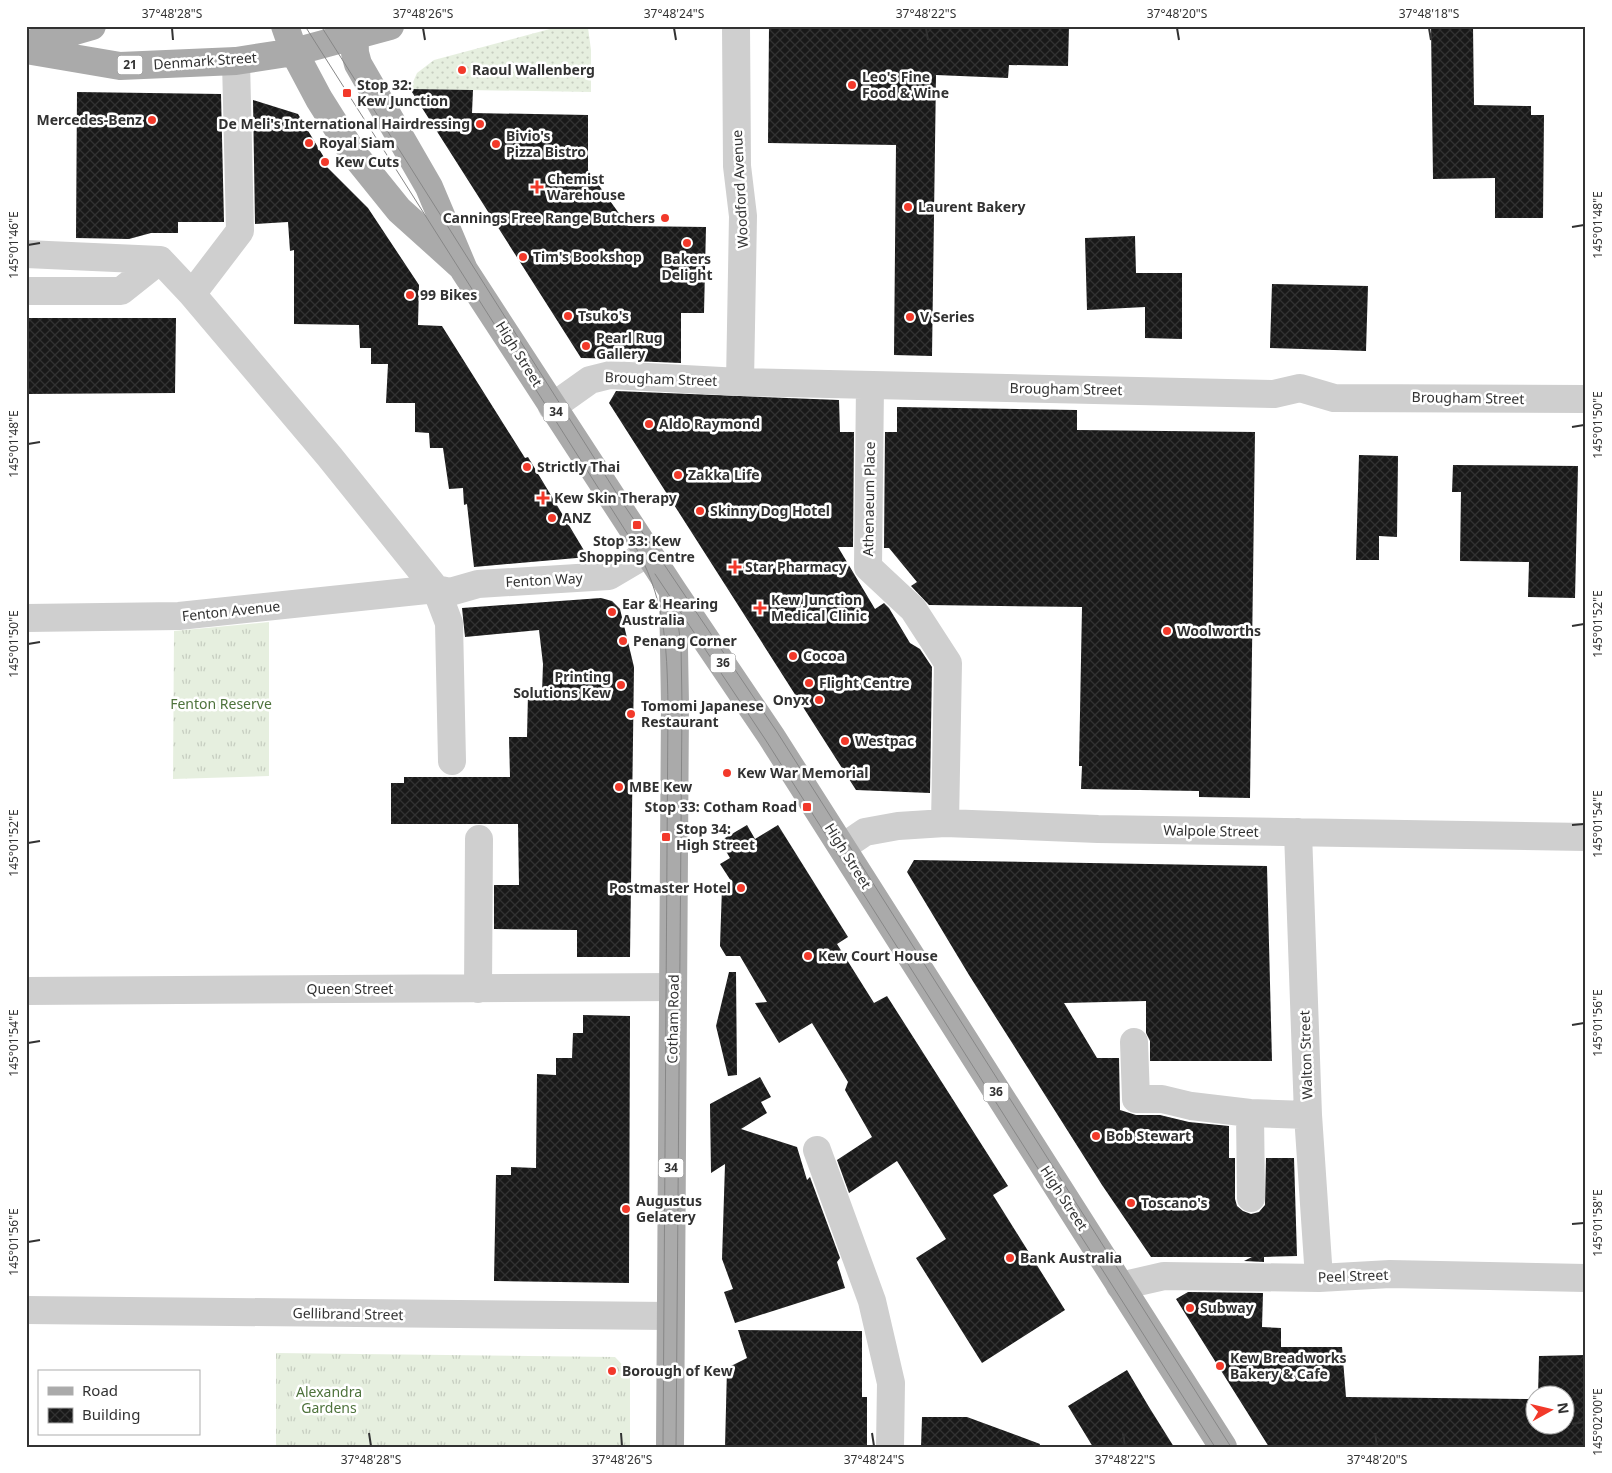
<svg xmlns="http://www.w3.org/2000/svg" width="1612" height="1473" font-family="'Noto Sans',sans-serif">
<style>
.grass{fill:url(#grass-tufts)}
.garden{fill:url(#garden-dots)}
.building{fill:url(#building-cross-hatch)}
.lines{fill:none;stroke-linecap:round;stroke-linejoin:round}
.minor{stroke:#cfcfcf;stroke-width:28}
.major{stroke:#aaa;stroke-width:28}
.tram{stroke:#878787;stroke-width:1}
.ticks{fill:none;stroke:#323232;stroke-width:2}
.poi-dot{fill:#f2392a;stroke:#fff;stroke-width:2}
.labels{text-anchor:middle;stroke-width:5;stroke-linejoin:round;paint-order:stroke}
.shield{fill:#fff;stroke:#707070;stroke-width:1}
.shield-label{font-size:12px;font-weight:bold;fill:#323232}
.street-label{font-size:14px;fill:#323232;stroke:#fff}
.poi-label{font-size:14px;font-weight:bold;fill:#323232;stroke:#fff;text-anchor:start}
.park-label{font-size:14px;fill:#4d723b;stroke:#fff}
.neatline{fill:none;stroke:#323232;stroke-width:2}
.ticks-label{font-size:12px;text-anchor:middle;fill:#323232}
</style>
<defs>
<pattern id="grass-tufts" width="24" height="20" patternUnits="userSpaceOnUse" patternTransform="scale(1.25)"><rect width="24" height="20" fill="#e6efdf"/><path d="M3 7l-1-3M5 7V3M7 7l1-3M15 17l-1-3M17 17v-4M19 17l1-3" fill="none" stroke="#c6cdc0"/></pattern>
<pattern id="garden-dots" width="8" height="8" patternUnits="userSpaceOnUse" patternTransform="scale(1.25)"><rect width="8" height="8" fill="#e6efdf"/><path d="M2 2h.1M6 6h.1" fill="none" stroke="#c6cdc0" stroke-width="1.8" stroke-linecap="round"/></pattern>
<pattern id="building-cross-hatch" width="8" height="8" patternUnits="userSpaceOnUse" patternTransform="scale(1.25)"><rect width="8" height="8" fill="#191919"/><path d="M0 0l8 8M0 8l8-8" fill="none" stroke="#323232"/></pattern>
</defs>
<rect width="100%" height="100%" fill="#fff"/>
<path class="grass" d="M269 622V776L173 779 174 631Z
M276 1353 615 1357 630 1373V1447H276Z"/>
<path class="garden" d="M561 26 588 28 591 50V92L410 89 417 73 434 60Z"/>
<path class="building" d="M769 26H1069L1068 66 1009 65 1008 78 936 75 932 356 894 355 896 145 768 143Z
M1431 26H1473L1474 105 1531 106V115H1544L1543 218H1495V178L1433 179Z
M410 89 473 90 472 113 588 115V170L628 226 706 227 704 313H681V363L632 361 633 359 581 358Z
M77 92 221 94 224 222H178V233H151L129 239 76 238Z
M253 100 298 114 325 159 321 161 368 208 419 285 418 325 442 326 525 458 528 457 588 557 474 567 467 504 464 505 463 488 449 489 443 448H430L429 433 415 432V403H386L388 364H371V348H360L359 325 294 324V250L290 251 288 222 255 224Z
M1135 236 1136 273H1182V339L1145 338V307L1087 310 1085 238Z
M1272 284 1368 286 1366 351 1270 348Z
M26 318H176L175 393 26 394Z
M616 391 839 400 840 432H854L853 547H838L875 609 884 603 889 608 910 643 920 649 932 667 930 793 856 790 609 403Z
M897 407 1077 410V430L1255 432 1250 798 1199 797V791L1081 789 1082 766H1079L1082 607 929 605 911 586 917 582 889 548H884L885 432H897Z
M1359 455 1398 456 1397 537 1379 536V560H1356Z
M1453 465 1578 466 1575 598 1528 597 1529 562 1460 561 1461 492H1452Z
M601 598 612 601 620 609 634 667 630 957H577V930L494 929V885H519L518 824H391V783H404V777H510L509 737H527L528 693H542L543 664 539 630 465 637 462 608Z
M747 825 755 839 778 825 848 937 837 944 874 1003 887 996 1008 1186 993 1195 1065 1310 982 1363 916 1258 946 1239 897 1161 849 1193 837 1160 872 1137 845 1090 848 1082 812 1023 779 1043 755 1003 767 1002 740 956H726L720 946 722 887 731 881 720 864 730 858 720 841Z
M914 860 1267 866 1272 1061H1150V1041L1146 1033V1001L1064 1003 1097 1058H1119L1120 1110 1136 1115H1160L1189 1122 1229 1126V1158H1235V1199L1237 1206 1243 1211 1251 1214 1259 1212 1265 1205 1266 1158H1294L1297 1256 1264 1257V1262L1244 1261 1252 1257H1151L1102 1185 969 975 907 872Z
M729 972H736L737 1075 728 1076 716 1026Z
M583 1015 630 1016 629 1283 494 1281 496 1175H511V1167L536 1168 537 1074 556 1075V1058H572L573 1033H583Z
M760 1077 771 1097 761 1102 767 1113 741 1129 797 1147 807 1180 810 1177 840 1258 837 1262 845 1288 735 1323 724 1292 733 1289 722 1259 725 1164 711 1173 710 1104Z
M1188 1292 1263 1293 1262 1327 1281 1328V1347H1342L1346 1397 1534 1399V1426H1564V1396H1538L1539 1356 1586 1355V1447H1269L1176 1299Z
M738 1330 862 1331V1397H867V1447H725L727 1368 747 1358Z
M1127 1370 1149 1407 1174 1447H1093L1068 1406Z
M922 1417H967L1040 1444 1039 1447H921Z"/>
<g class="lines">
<path class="minor" d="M736 26 737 166 743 216 740 382
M26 254 160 260
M26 291H121L160 260 192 294 329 456 436 589 449 623 452 761
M192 294 240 231 236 61
M870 385 868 567 913 609 948 663 945 823
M552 407 590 380 610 375 740 382 1274 394 1300 388 1334 398 1586 399
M26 618 179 616 436 589 450 592 478 584 609 576 648 553
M1298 832 1308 1115 1319 1278
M843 847 865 832 898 826 945 823 1098 829 1586 837
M478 989 479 839
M26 991 673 987
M1134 1042 1136 1099H1162L1191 1106 1250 1113 1308 1115
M1250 1113 1251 1198
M817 1150 872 1301 891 1383 890 1447
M1120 1286 1164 1276 1319 1278 1390 1274 1586 1278
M26 1310 670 1316"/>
<path class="major" d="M285 26 294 52 319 99 353 153 399 210 460 265
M354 26 355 53 358 64 429 187 464 270 673 591 771 736 1223 1447
M26 45 92 26
M26 50 120 66 236 61 294 52 390 26
M670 1447 675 705 673 591"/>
<path class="tram" d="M305 26 632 541C665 596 667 643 668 706L663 1447
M321 26 624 505 777 732 1231 1447
M655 574 765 739 1215 1447
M676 609 681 645 682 705 676 1447"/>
</g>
<path class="ticks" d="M172 28 173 40M423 28 425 40M674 28 676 40M926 28 928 40M1177 28 1179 40M1429 28 1431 40M1572 227 1584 225M28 245 40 243M1572 427 1584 425M28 444 40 442M1572 626 1584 624M28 644 40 642M1572 825 1584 824M28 843 40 841M1572 1025 1584 1023M28 1043 40 1041M1572 1224 1584 1223M28 1242 40 1240M1572 1424 1584 1422M369 1433 371 1446M621 1433 622 1446M872 1433 874 1446M1123 1433 1125 1446M1375 1433 1377 1446"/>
<g class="poi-dot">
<circle cx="462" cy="70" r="5"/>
<circle cx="852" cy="85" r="5"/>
<rect x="342" y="88" width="10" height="10" rx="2.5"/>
<circle cx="152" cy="120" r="5"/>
<circle cx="480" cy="124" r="5"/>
<circle cx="309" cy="143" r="5"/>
<circle cx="496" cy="144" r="5"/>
<circle cx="325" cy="162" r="5"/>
<path d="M534.5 179.5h5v5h5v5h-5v5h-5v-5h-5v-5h5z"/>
<circle cx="908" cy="207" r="5"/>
<circle cx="665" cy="218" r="5"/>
<circle cx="687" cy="243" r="5"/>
<circle cx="523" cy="257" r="5"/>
<circle cx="410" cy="295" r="5"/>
<circle cx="568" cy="316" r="5"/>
<circle cx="910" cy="317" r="5"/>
<circle cx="586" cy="346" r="5"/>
<circle cx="649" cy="424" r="5"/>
<circle cx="527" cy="467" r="5"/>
<circle cx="678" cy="475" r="5"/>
<path d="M540.5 490.5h5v5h5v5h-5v5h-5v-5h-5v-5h5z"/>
<circle cx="700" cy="511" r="5"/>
<circle cx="552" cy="518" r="5"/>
<rect x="632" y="520" width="10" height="10" rx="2.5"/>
<path d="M732.5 559.5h5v5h5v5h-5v5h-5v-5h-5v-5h5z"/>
<path d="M757.5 600.5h5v5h5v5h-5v5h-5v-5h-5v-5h5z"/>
<circle cx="612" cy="612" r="5"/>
<circle cx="1167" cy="631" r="5"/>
<circle cx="623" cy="641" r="5"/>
<circle cx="793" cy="656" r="5"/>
<circle cx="809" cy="683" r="5"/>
<circle cx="621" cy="685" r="5"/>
<circle cx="819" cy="700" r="5"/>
<circle cx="631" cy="714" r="5"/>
<circle cx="845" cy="741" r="5"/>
<circle cx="727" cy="773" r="5"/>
<circle cx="619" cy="787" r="5"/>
<rect x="802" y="802" width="10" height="10" rx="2.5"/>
<rect x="661" y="832" width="10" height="10" rx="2.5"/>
<circle cx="741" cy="888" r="5"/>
<circle cx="808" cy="956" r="5"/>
<circle cx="1096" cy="1136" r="5"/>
<circle cx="1131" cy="1203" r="5"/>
<circle cx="626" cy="1209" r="5"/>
<circle cx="1010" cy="1258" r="5"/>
<circle cx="1190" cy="1308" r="5"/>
<circle cx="1220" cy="1366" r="5"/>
<circle cx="612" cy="1371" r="5"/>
</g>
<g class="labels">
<g class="shield">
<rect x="117.5" y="55.5" width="25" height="19" rx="4"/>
<rect x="543.5" y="402.5" width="25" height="19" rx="4"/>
<rect x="710.5" y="653.5" width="25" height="19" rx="4"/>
<rect x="983.5" y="1082.5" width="25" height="19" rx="4"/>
<rect x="658.5" y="1158.5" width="25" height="19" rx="4"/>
</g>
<g class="shield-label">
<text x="130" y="69">21</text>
<text x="556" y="416">34</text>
<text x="723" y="667">36</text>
<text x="996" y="1096">36</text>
<text x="671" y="1172">34</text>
</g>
<g class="street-label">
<text transform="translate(205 61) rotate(-4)" y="5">Denmark Street</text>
<text transform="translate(740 189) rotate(-93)" y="5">Woodford Avenue</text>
<text transform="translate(519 354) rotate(58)" y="5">High Street</text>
<text transform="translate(661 379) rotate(2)" y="5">Brougham Street</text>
<text transform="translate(1066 389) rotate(1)" y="5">Brougham Street</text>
<text transform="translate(1468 398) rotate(1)" y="5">Brougham Street</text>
<text transform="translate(869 499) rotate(-89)" y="5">Athenaeum Place</text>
<text transform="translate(544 580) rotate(-3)" y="5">Fenton Way</text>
<text transform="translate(231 611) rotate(-6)" y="5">Fenton Avenue</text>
<text transform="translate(1211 831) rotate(1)" y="5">Walpole Street</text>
<text transform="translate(848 856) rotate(58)" y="5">High Street</text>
<text x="350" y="994">Queen Street</text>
<text transform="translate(673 1019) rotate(-89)" y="5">Cotham Road</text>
<text transform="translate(1306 1055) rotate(-92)" y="5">Walton Street</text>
<text transform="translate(1064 1198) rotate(57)" y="5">High Street</text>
<text transform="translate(1353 1276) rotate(-2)" y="5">Peel Street</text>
<text transform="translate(348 1314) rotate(1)" y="5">Gellibrand Street</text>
</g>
<g class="poi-label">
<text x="472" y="75">Raoul Wallenberg</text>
<text x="862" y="82">Leo's Fine<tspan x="862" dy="16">Food &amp; Wine</tspan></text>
<text x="357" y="90">Stop 32:<tspan x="357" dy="16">Kew Junction</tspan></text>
<text x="142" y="125" text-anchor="end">Mercedes-Benz</text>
<text x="470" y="129" text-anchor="end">De Meli's International Hairdressing</text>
<text x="506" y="141">Bivio's<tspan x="506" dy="16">Pizza Bistro</tspan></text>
<text x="319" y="148">Royal Siam</text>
<text x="335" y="167">Kew Cuts</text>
<text x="547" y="184">Chemist<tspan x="547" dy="16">Warehouse</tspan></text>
<text x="918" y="212">Laurent Bakery</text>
<text x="655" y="223" text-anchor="end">Cannings Free Range Butchers</text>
<text x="533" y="262">Tim's Bookshop</text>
<text x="687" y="264" text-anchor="middle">Bakers<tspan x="687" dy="16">Delight</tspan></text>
<text x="420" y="300">99 Bikes</text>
<text x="578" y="321">Tsuko's</text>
<text x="920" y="322">V Series</text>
<text x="596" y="343">Pearl Rug<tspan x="596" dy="16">Gallery</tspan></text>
<text x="659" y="429">Aldo Raymond</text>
<text x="537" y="472">Strictly Thai</text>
<text x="688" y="480">Zakka Life</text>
<text x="554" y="503">Kew Skin Therapy</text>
<text x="710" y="516">Skinny Dog Hotel</text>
<text x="562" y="523">ANZ</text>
<text x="637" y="546" text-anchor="middle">Stop 33: Kew<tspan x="637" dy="16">Shopping Centre</tspan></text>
<text x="745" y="572">Star Pharmacy</text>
<text x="771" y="605">Kew Junction<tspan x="771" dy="16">Medical Clinic</tspan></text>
<text x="622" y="609">Ear &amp; Hearing<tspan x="622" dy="16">Australia</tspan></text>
<text x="1177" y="636">Woolworths</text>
<text x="633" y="646">Penang Corner</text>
<text x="803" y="661">Cocoa</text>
<text x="611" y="682" text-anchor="end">Printing<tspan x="611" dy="16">Solutions Kew</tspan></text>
<text x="819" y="688">Flight Centre</text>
<text x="809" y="705" text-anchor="end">Onyx</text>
<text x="641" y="711">Tomomi Japanese<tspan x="641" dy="16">Restaurant</tspan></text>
<text x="855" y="746">Westpac</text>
<text x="737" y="778">Kew War Memorial</text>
<text x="629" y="792">MBE Kew</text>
<text x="797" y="812" text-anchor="end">Stop 33: Cotham Road</text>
<text x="676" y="834">Stop 34:<tspan x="676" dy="16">High Street</tspan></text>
<text x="731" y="893" text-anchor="end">Postmaster Hotel</text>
<text x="818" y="961">Kew Court House</text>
<text x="1106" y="1141">Bob Stewart</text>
<text x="636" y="1206">Augustus<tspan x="636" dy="16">Gelatery</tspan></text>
<text x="1141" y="1208">Toscano's</text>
<text x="1020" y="1263">Bank Australia</text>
<text x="1200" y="1313">Subway</text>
<text x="1230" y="1363">Kew Breadworks<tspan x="1230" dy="16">Bakery &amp; Cafe</tspan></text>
<text x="622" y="1376">Borough of Kew</text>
</g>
<g class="park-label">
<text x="221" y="709">Fenton Reserve</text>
<text x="329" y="1397">Alexandra<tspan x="329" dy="16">Gardens</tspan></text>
</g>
</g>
<rect width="1612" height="1473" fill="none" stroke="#ffffff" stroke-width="55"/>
<rect x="38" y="1370" width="162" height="65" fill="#ffffff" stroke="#adadad"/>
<rect x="48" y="1387" width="25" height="8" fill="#aaaaaa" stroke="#adadad"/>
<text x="82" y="1396" font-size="15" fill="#323232">Road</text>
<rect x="48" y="1408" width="25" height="15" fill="url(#building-cross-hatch)" stroke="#adadad"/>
<text x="82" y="1420" font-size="15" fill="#323232">Building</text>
<g transform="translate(1550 1410) rotate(82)"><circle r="24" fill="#ffffff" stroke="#adadad"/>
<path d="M0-4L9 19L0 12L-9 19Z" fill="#f2392a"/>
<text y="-8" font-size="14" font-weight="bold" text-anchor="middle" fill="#323232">N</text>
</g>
<rect x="28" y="28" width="1556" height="1418" class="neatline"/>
<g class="ticks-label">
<text x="172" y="18">37°48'28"S</text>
<text x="423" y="18">37°48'26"S</text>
<text x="674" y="18">37°48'24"S</text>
<text x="926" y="18">37°48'22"S</text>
<text x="1177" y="18">37°48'20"S</text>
<text x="1429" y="18">37°48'18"S</text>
<text transform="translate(1598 225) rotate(-90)" y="4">145°01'48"E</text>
<text transform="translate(14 245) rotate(-90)" y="4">145°01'46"E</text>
<text transform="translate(1598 425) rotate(-90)" y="4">145°01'50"E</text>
<text transform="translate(14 444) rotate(-90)" y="4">145°01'48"E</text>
<text transform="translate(1598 624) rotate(-90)" y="4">145°01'52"E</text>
<text transform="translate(14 644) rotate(-90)" y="4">145°01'50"E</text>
<text transform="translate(1598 824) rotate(-90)" y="4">145°01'54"E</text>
<text transform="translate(14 843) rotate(-90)" y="4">145°01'52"E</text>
<text transform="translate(1598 1023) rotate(-90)" y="4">145°01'56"E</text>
<text transform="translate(14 1043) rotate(-90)" y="4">145°01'54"E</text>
<text transform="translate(1598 1223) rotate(-90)" y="4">145°01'58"E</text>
<text transform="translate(14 1242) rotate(-90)" y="4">145°01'56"E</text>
<text transform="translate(1598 1422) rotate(-90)" y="4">145°02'00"E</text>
<text x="371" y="1464">37°48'28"S</text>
<text x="622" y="1464">37°48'26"S</text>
<text x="874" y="1464">37°48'24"S</text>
<text x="1125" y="1464">37°48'22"S</text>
<text x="1377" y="1464">37°48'20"S</text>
</g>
</svg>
